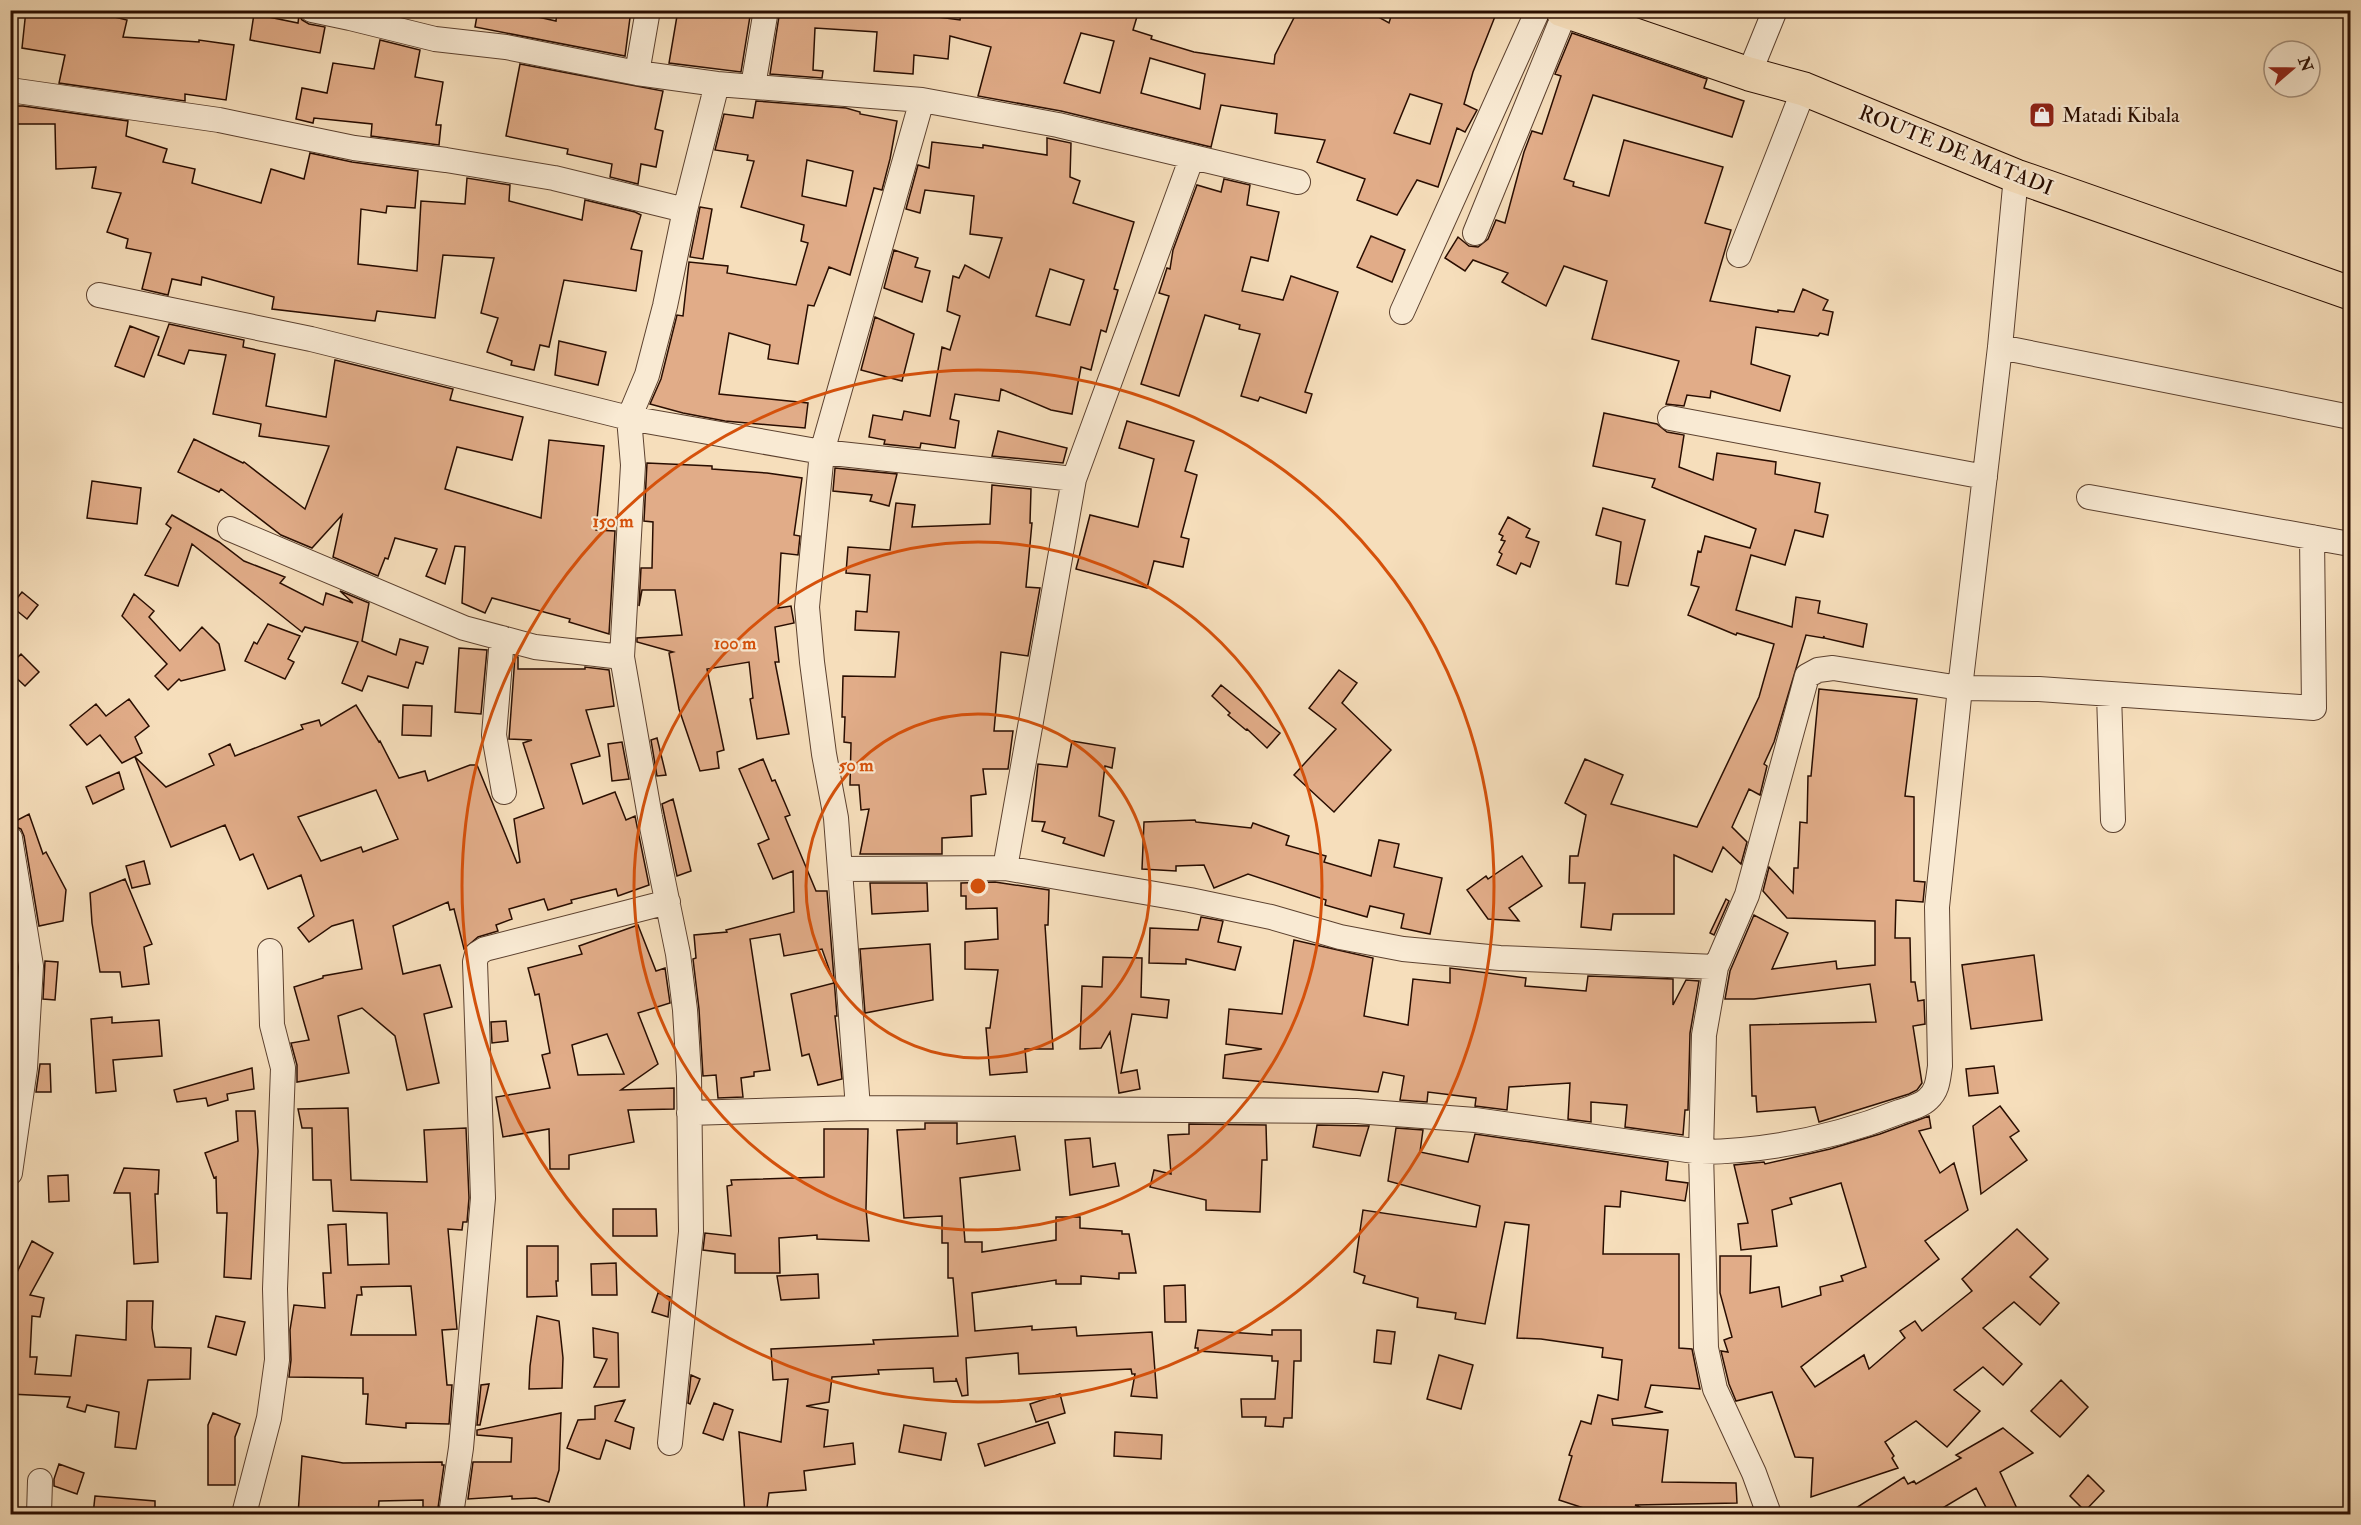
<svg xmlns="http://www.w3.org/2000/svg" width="2361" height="1525" font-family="'IM FELL Double Pica',serif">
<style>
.building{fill:#e1ac88;stroke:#290d00;stroke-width:1.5;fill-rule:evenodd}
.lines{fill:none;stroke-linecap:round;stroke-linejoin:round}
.minor-casing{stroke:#5c412f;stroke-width:26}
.highway-casing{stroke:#290d00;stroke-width:35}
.minor{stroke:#f9ead3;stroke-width:24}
.highway{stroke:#f6debb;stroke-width:33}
.ring{fill:none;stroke:#d5510b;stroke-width:3}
.labels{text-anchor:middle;stroke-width:4.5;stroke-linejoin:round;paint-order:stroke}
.poi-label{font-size:21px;fill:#290d00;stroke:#f9ead3;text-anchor:start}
.street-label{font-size:21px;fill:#290d00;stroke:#f9ead3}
.centre{fill:#d5510b;stroke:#f9ead3;stroke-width:3}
.ring-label{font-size:18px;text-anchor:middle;font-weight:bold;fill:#d5510b;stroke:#f9ead3;stroke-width:4.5;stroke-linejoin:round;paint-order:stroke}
</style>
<rect width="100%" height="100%" fill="#f6debb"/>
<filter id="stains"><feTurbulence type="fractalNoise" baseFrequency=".00333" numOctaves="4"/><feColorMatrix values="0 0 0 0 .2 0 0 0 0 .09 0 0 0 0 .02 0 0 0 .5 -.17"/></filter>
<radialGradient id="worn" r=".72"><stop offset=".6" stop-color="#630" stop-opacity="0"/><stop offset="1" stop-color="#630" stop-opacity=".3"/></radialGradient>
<path class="building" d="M26 10H86L127 20 123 37 199 42V40L234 45 226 100 185 94V101L59 83 65 55 22 48Z
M478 10H507L556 21 557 10H631L625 56 475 27Z
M678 10H751L741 72 669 63Z
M780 10H885L960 20 962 10H1139L1133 30 1152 36 1151 39 1194 52 1274 64 1275 55 1298 10H1366L1389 23 1393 10H1486L1496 14 1473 72 1464 104 1477 110 1465 132 1457 128 1438 187 1417 180 1397 215 1357 200 1365 179 1317 162 1325 140 1275 133 1277 114 1221 105 1211 147 1061 111 978 96 991 47 950 36 948 59 914 55 913 74 874 71 877 32 815 28 813 70 823 71 822 78 770 74ZM1081 33 1114 41 1100 93 1064 83ZM1150 58 1205 74 1200 109 1141 93ZM1410 94 1442 104 1430 144 1394 133Z
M254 14 298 23 299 15 302 20 309 24 325 27 320 53 250 40Z
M1572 33 1707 79 1704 88 1744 101 1732 137 1593 95 1564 179 1574 182 1573 186 1609 196 1624 140 1723 167 1705 223 1731 230 1710 301 1778 312V310L1794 312 1803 289 1828 300 1823 310 1833 312 1828 335 1820 333 1818 336 1756 327 1751 364 1790 376 1780 411 1711 391 1710 398 1687 395 1684 406 1666 404 1679 361 1592 339 1607 281 1564 266 1546 306 1502 282 1508 273 1473 260 1465 271 1445 258 1458 237 1469 246 1478 247 1488 239 1496 220 1505 223 1524 152 1532 131 1542 134 1561 76 1555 74Z
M380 40 420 50 415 77 443 82 436 125H441L439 145 371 136 372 124 314 118 313 123 296 119 302 88 327 93 333 63 374 69Z
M520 64 663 91 655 129 663 131 656 167 641 164 638 184 610 177 612 164 567 154 568 149 506 136Z
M756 101 846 108 860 112V114L897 121 890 159 882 190 874 188 850 275 829 267 814 306 808 305 798 364 768 359 770 345 729 333 719 394 808 403 805 428 725 421 683 413 650 404 661 379 677 315 683 316 689 262 728 266 727 273 796 285 808 243 801 241 804 225 741 207 754 161 747 160 748 155 715 150 724 114 753 118ZM807 160 853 171 846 206 802 196Z
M10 106H23L128 121 126 136 167 149 163 162 195 169 192 183 261 203 271 169 304 179 310 153 352 162 418 171 415 208 387 206 386 213 361 209 358 264 417 271 421 201 465 204 467 178 510 185 509 201 582 220 585 200 635 212 641 215 631 249 642 251 636 291 564 280 549 347 540 345 534 370 511 365 512 361 487 352 498 318 481 313 494 258 443 255 435 318 377 311 375 321 272 309 274 297 202 277 201 285 172 279 168 295 142 289 151 253 126 248 128 239 107 232 121 193 92 188 96 167 56 169 55 124H10Z
M1047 138 1071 143 1070 177 1080 181 1073 203 1134 222 1114 289 1118 290 1106 332 1101 330 1091 370 1081 367 1072 414 1051 410 1001 389 999 401 955 394 950 419 959 421 955 448 921 443 920 448 884 444 885 440 869 437 873 415 902 420 904 411 930 416 942 347 950 350 960 316 947 311 953 276 959 278 965 265 989 278 1002 238 970 234 974 196 925 190 920 213 906 209 918 165 929 168 932 142 983 148V145L1047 155ZM1050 269 1084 280 1070 325 1036 316Z
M1224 179 1250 185 1247 205 1279 212 1268 261 1251 257 1242 291 1283 300 1291 276 1338 292 1305 392 1312 394 1306 413 1260 397 1258 401 1241 396 1260 334 1239 329 1240 325 1205 315 1179 396 1141 384 1169 296 1159 293 1167 268 1170 269 1173 250 1197 185 1221 192Z
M700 207 712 209 703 259 690 257Z
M1371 236 1405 250 1392 282 1357 267Z
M894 250 918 258 915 267 930 271 922 302 884 288Z
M875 317 914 334 902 381 861 370Z
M169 324 244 340 243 347 275 354 266 406 326 417 335 360 453 389 450 400 523 417 512 460 457 447 445 489 541 518 549 440 604 446 596 530 615 531 609 634 569 622 570 619 492 598 485 613 462 603 465 547 455 546 445 584 426 576 437 549 395 538 388 559 385 558 378 576 333 557 342 515 312 548 281 535 221 489 219 492 178 472 194 439 243 463 244 462 305 509 329 446 259 436 261 424 213 414 226 355 189 350 184 364 158 355Z
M130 326 159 337 144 377 115 366Z
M559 341 606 352 598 385 555 375Z
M1604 413 1657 424 1667 432 1684 435 1679 467 1713 480 1717 453 1776 462 1775 474 1820 483 1815 512 1828 515 1823 537 1795 530 1785 565 1751 555 1736 610 1792 627 1796 597 1820 601 1818 613 1867 624 1863 647 1824 638V636L1823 638 1806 635 1774 742 1764 764 1767 766 1760 795 1749 789 1732 827 1747 842 1741 864 1723 847 1712 872 1674 855V914H1613L1611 930 1581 927 1585 883H1569L1570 856H1578L1586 815 1565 803 1585 759 1623 775 1611 804 1697 827 1759 697 1774 644 1737 633 1736 635 1688 615 1699 587 1691 585 1698 551 1701 552 1705 536 1750 548 1756 529 1652 487 1655 479 1593 466Z
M1127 421 1194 441 1185 471 1197 475 1181 537 1189 539 1183 567 1154 561 1147 588 1076 569 1090 515 1138 527 1154 459 1119 448Z
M998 431 1067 448 1063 463 992 456Z
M647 463 712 466V469L767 473 802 478 794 535 800 536 798 555 781 553 778 608 791 606 794 623 775 627 779 662H775L789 734 757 739 750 699 753 698 749 662 707 669 724 750 717 752 719 768 700 771 679 709 669 653 673 652 637 642V638L682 635 675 590H642L639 606 641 568H652L653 522 644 521Z
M835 468 897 474 889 506 870 501 872 495 833 491Z
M92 481 141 488 137 524 87 518Z
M992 485 1031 489 1030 523H1032L1026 587 1040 588 1028 656 1001 652 994 731H1013L1008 769H983L986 794 971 796 972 836 942 838V854H860L869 809 861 810 859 785H850L851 743 844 742 845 717H842L843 676 895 677 899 632 855 630 856 611 867 612 870 575 846 573 848 547 890 550 896 503 915 505 912 527 990 524Z
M1603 508 1645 520 1628 586 1616 584 1621 542 1596 535Z
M172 515 219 542 244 561 285 577 280 583 323 605 326 593 353 603 340 591 369 603 362 641 396 655 400 639 428 647 423 664 416 662 408 688 368 676 362 691 342 683 358 642 305 627 302 632 192 544 178 586 145 575 171 528 166 524Z
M1508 517 1530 529 1526 537 1539 542 1530 567 1521 563 1516 574 1497 565 1502 554 1499 552 1505 541 1501 540 1503 536 1499 534Z
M22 592 38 605 27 619 11 606Z
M134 594 154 611 149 617 180 651 202 627 219 644 225 670 181 681 179 679 168 690 155 676 167 664 122 616Z
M268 624 300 636 288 659 294 662 285 679 245 661 254 642 257 644Z
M459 648 487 650 481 714 455 712Z
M21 654 39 672 25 686 10 672V665Z
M515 656 518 657V669H585V667L609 670 614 706 586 710 600 756 571 764 583 804 615 792 626 820 635 816 649 885 618 896 616 889 571 900 572 903 548 910 544 899 509 909 512 919 496 925 498 931 478 937 464 949 454 909 450 910 448 902 393 926 403 974 440 965 452 1007 424 1014 439 1083 407 1090 395 1036 362 1008 338 1016 349 1073 297 1082V1065L291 1043 309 1040 294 987 323 978V976L362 969 353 920 332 926 309 942 298 928 314 916 301 875 268 889 253 854 240 860 225 825 171 847 135 757 166 787 214 765 209 754 230 744 235 756 303 729 301 725 319 720 321 726 356 705 379 742 380 741 399 778 425 771 428 781 470 765H477L517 863 520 862 514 819 544 808 523 743 532 740 509 739ZM376 790 398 839 363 852 361 847 321 861 298 817Z
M1339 670 1357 683 1342 703 1391 750 1334 812 1294 775 1336 729 1309 708Z
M1221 685 1280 733 1267 748 1247 729 1246 730 1228 715 1230 713 1212 696Z
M1819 689 1917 699 1905 796 1914 797V881L1925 882 1923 902 1896 900 1895 938H1910L1911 982H1915L1918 1001 1924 1000 1925 1024 1913 1026 1922 1083 1917 1090 1909 1094 1819 1122 1815 1107 1757 1112 1756 1096H1752L1750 1025 1876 1022 1870 984 1754 999H1725L1730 971 1754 915 1788 933 1772 969 1836 961 1837 969 1875 965V921L1787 918 1763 891 1769 867 1793 893 1794 868H1798L1800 822 1807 823 1808 776H1811Z
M129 699 149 726 135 737 142 753 122 763 100 735 87 745 70 725 96 704 106 716Z
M403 705 432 706 431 736 402 735Z
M657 738 666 775 657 776 651 740Z
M1072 741 1115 748 1112 768 1105 766 1099 816 1114 821 1104 856 1063 843 1065 838 1042 831 1045 822 1032 821 1038 764 1067 767Z
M622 742 629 779 612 781 608 744Z
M763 759 772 781 775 780 790 815 785 817 816 891H827L837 1016H835L842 1079 818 1085 809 1054 802 1056 791 994 834 983 822 949 784 956 780 934 750 939 770 1070 754 1072V1076L741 1078 743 1097 718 1098 716 1075 703 1076 699 1009 693 959 696 958 694 935 727 932 726 930 794 912 793 871 773 879 758 844 769 839 739 769Z
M119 772 124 789 93 804 86 787Z
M673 799 691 871 677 876 662 804Z
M29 814 43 854 46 852 66 890 63 921 39 926 24 836 21 829 10 824Z
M1195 820 1196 822 1251 828 1253 823 1289 836 1286 845 1326 856 1324 862 1371 876 1379 840 1399 844 1394 867 1442 878 1430 934 1401 928 1404 914 1370 906 1367 917 1325 905 1326 900 1248 874 1214 888 1204 865 1176 866V871L1142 869 1144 822Z
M1522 856 1542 886 1509 908 1519 921 1488 919 1467 890 1486 876 1488 879Z
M144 861 150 884 132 888 126 866Z
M125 879 152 944 144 947 149 984 122 987 120 972H100L92 923 90 893Z
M995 882 1049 890 1048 925H1045L1053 1049H1025L1027 1072 990 1075 986 1028H990L998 970 965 969V942L998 939 997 908 966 909V896H961V883Z
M870 883H927L928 911 872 914Z
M1726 899 1729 901 1714 935 1710 933Z
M1201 917 1223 921 1218 942 1241 947 1235 970 1186 959V964L1149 963 1150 928 1198 930Z
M638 925 656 971 665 968 670 1003 638 1013 658 1064 621 1090 674 1088V1109L628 1110 634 1142 569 1155V1169H550L549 1129 503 1137 496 1097 550 1088 542 1055 550 1053 539 994 535 995 528 968 582 954 579 946ZM607 1034 624 1074 578 1075 572 1045Z
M10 929 17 967 16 978H10Z
M1294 940 1373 958 1364 1016 1408 1025 1413 979 1450 983V968L1526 978 1525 986 1586 991 1588 976 1673 979V1005L1686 980 1699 981 1690 1033 1688 1110H1685L1683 1135 1625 1127 1627 1105 1591 1102V1122L1568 1119 1570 1083 1509 1087 1507 1110 1475 1106 1476 1098 1428 1092 1427 1102 1400 1100 1404 1076 1383 1072 1378 1092 1223 1078 1225 1055 1262 1049 1226 1044 1229 1009 1282 1014Z
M930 944 933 1000 865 1013 860 949Z
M2034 955 2042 1020 1971 1029 1962 965Z
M1103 957 1142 958 1141 997 1169 1000 1167 1018 1132 1014 1121 1073 1137 1070 1140 1089 1119 1093 1110 1032 1101 1048 1080 1049 1082 986 1102 987Z
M45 961 58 962 55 1000 43 999Z
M112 1017V1023L159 1020 162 1056 113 1060 116 1091 96 1093 91 1019Z
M506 1021 508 1041 492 1043 491 1022Z
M40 1064H50L51 1092H36Z
M1994 1066 1998 1093 1969 1096 1966 1069Z
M252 1068 254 1089 227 1094 228 1100 208 1106 206 1098 177 1102 174 1090Z
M2000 1106 2019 1131 2010 1137 2027 1160 1981 1194 1973 1126Z
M348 1108 351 1180 427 1182 424 1130 466 1128 469 1198 467 1222H463L462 1230 448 1229 457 1329 442 1330 447 1385H452L449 1424 406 1423V1428L366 1424 368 1394H363V1378L289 1377 291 1360 290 1330 294 1305 325 1308 323 1273H331L328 1225 346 1224 348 1265 389 1264 387 1213 333 1211 331 1180H313L312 1128H302L298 1109ZM411 1286 416 1335H351L357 1295H362L361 1287Z
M236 1111H255L258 1151 251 1279 224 1277 227 1213H217L216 1177 214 1178 205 1153 238 1141Z
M1929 1116 1931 1128 1919 1131 1940 1173 1954 1163 1968 1210 1925 1241 1939 1259 1801 1367 1815 1387 1864 1355 1869 1369 1905 1338 1900 1331 1915 1321 1922 1331 1972 1291 1962 1279 2017 1229 2048 1259 2030 1277 2059 1303 2040 1325 2014 1302 1983 1328 2022 1364 2003 1385 1983 1367 1954 1390 1980 1411 1947 1447 1916 1421 1885 1442 1894 1456 1892 1458 1898 1468 1811 1497 1813 1458 1795 1457 1772 1392 1736 1401 1729 1384 1721 1351 1728 1352 1724 1340 1732 1337 1720 1293V1256H1751L1750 1293 1779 1287 1782 1307 1821 1295 1820 1287 1843 1281 1841 1276 1866 1267 1841 1183 1790 1198 1792 1204 1772 1210 1777 1246 1741 1250 1738 1224 1748 1223 1734 1165 1764 1162 1765 1164 1830 1149 1880 1134Z
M925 1123H957V1144L1015 1136 1020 1170 960 1178 965 1242H982V1252L1056 1240V1217H1080V1228L1122 1231V1234H1129L1136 1273H1119V1279L1081 1276V1284H1056V1280L972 1293 975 1331 1032 1326V1330L1076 1327 1077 1336 1152 1332 1157 1398 1131 1396 1135 1374H1132L1131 1369 1019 1374 1018 1353 966 1358 968 1395 962 1396 956 1378V1381L934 1382 933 1368 878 1370 879 1374 832 1377 829 1402 806 1406 828 1410 824 1447 853 1443 855 1464 804 1471 806 1490 769 1493 766 1515H745L739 1432 781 1442 788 1379 773 1380 771 1349 874 1344 873 1340 958 1336 953 1278H948V1243H942V1216L904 1218 897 1130 925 1129Z
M1189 1124 1266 1125 1267 1160H1262L1260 1212 1206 1210V1200L1150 1187 1154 1170 1171 1174 1168 1135 1189 1134Z
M1317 1125 1369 1126 1360 1156 1313 1147Z
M1396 1128 1423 1130 1420 1152 1468 1162 1475 1134 1668 1162 1666 1180 1688 1183 1685 1201 1621 1191 1620 1207 1605 1206 1603 1254H1679V1348L1692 1349 1700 1389 1651 1385 1645 1407 1663 1412 1612 1419 1613 1425 1668 1430 1662 1482 1736 1483 1737 1503 1635 1505 1658 1515H1605L1559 1500 1572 1456 1569 1455 1581 1421 1591 1424 1598 1395 1618 1400 1622 1360 1602 1357 1603 1348 1541 1339 1517 1338 1529 1225 1505 1222 1485 1324 1455 1319 1456 1313 1417 1307 1418 1298 1363 1283 1365 1276 1354 1272 1363 1210 1476 1227 1480 1206 1388 1181Z
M824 1129H868L866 1209 869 1241 817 1239V1235L779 1238 780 1273H735V1254L703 1250 705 1233 731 1236 727 1186 732 1185 731 1180 824 1177Z
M1090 1138 1093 1167 1115 1163 1119 1186 1070 1195 1065 1140Z
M124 1168 159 1170 158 1194H155L158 1262 134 1264 130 1193H114Z
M68 1175 69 1201 49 1202 48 1176Z
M613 1209H656L657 1236H613Z
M32 1241 53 1253 30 1295 44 1298 40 1317 32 1316 30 1357H37L35 1374 71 1376 76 1335 126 1340 127 1301H153L152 1328 155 1347 191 1348 190 1379 148 1380 136 1449 115 1447 119 1412 87 1405 85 1412 67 1407 70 1397 10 1394V1287Z
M527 1246H558V1281H556L557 1296 527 1297Z
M616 1263 617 1295H592L591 1264Z
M818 1274 819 1298 781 1300 777 1276Z
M1185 1285 1186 1322H1165L1164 1286Z
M658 1293 670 1297 668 1317 652 1312Z
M216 1316 245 1322 236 1355 208 1347Z
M537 1316 559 1321 563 1358 562 1388 529 1389 530 1366Z
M593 1328 618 1333 619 1387H594L607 1359 594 1357Z
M1198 1330 1272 1335V1330H1301V1361H1294L1292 1418H1284L1283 1427 1265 1426 1266 1417H1242L1241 1399H1275L1278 1361H1272V1356L1198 1351V1348H1195Z
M1377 1330 1395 1332 1391 1364 1374 1362Z
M1439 1355 1473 1365 1461 1409 1427 1399Z
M691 1375 700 1379 690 1404 688 1403Z
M2061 1380 2088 1407 2060 1437 2031 1411Z
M489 1384 480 1425H477L481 1385Z
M1060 1394 1065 1413 1036 1422 1030 1404Z
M625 1400 615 1421 634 1428 630 1449 606 1440 600 1459H597L567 1448 578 1420 595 1419V1406Z
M714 1403 733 1410 723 1440 703 1433Z
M213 1413 240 1424 235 1437V1485H208V1425Z
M561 1413 559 1470 549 1502 536 1498 512 1499V1496L468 1499 473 1462H511L512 1438 477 1435V1430Z
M1048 1422 1055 1443 985 1466 978 1444Z
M904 1425 946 1433 941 1460 899 1452Z
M2003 1428 2033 1453 2000 1472 2020 1515H1990L1976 1488 1931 1515H1845L1904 1477 1908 1484 1914 1481 1916 1484 1961 1458 1956 1455Z
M1115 1432 1162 1435 1161 1459 1114 1456Z
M302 1456 343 1463 442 1462V1465H444L437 1515H423V1500L379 1501 378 1513 368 1512 367 1515H298Z
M59 1464 84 1473 77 1494 54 1486V1479Z
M2088 1475 2104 1491 2085 1511 2070 1496Z
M95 1496 155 1501V1515H93Z"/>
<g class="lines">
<g class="minor-casing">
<path id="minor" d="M312 10 350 18 435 39 506 47 637 73 717 84 922 100 1058 125 1298 182
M637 73 648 10
M1749 74 1775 10
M753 86 766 10
M10 90 219 120 354 148 446 160 554 178 685 210
M1475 233 1565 12
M1739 255 1804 89
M99 295 311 339 629 418 822 452 1074 479
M1402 312 1538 10
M2000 347 2350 417
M1670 418 1985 477
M2089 497 2350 544
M230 529 464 628 535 647 622 657
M502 638 494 735 504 792
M2109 694 2113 820
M10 838 31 966 25 1068 10 1173
M1005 868 1074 479 1192 157
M840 869 1005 868 1190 900 1271 917 1340 937 1403 949 1500 958 1716 967
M858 1108 836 818 824 754 812 662 807 607 822 452 922 100
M689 1113 858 1108 1356 1111 1475 1120 1701 1152C1769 1151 1836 1137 1899 1112 1908 1109 1921 1106 1928 1099 1938 1090 1938 1079 1940 1066L1937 907 1960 688 2000 347 2016 176
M670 1443 691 1232 689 1076 685 1010 678 954 650 817 622 657 633 465 629 418 647 375 665 306 685 210 717 84
M39 1514 40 1481
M244 1514 269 1418 277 1360 275 1289 283 1068 272 1025 270 951
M451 1514 461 1448 483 1198 475 962 477 954 485 949 668 902
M1769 1514 1754 1473 1715 1389 1706 1348 1701 1152 1704 1035 1716 967 1747 895 1807 676 1818 670 1833 668 1960 688 2039 689 2314 708 2312 537"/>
</g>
<g class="highway-casing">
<path id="highway" d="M1562 10 1749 74 1804 89 2016 176 2350 293"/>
</g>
<use href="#minor" class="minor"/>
<use href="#highway" class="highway"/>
</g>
<g class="ring">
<circle cx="978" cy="886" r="172"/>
<circle cx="978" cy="886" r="344"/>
<circle cx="978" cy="886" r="516"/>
</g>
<defs>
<g id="shop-square" transform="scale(1.35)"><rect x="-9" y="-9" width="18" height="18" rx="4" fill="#8f2418" stroke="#f9ead3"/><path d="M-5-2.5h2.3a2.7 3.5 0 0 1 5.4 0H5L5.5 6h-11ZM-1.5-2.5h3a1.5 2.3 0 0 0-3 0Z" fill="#fff"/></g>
</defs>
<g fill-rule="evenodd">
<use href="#shop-square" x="2042" y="115"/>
</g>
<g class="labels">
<g class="poi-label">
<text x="2062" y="122">Matadi Kibala</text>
</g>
<g class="street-label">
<text transform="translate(1956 150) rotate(22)" y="7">ROUTE DE MATADI</text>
</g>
</g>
<circle cx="978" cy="886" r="9" class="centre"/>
<g class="ring-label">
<text x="613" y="527">150 m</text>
<text x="735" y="649">100 m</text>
<text x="856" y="771">50 m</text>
</g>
<rect width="2361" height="1525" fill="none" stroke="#f6debb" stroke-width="36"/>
<rect x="12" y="12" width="2337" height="1501" fill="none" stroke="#290d00" stroke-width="3"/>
<rect x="18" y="18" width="2325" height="1489" fill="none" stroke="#290d00" stroke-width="1.5"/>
<g transform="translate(2292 69) rotate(70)"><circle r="28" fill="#f9ead3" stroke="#a6927f" stroke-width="1.5"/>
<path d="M0-4.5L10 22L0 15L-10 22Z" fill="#8f2418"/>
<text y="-9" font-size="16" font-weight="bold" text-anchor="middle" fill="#290d00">N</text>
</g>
<rect width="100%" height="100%" filter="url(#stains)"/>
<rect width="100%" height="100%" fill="url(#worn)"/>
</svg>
